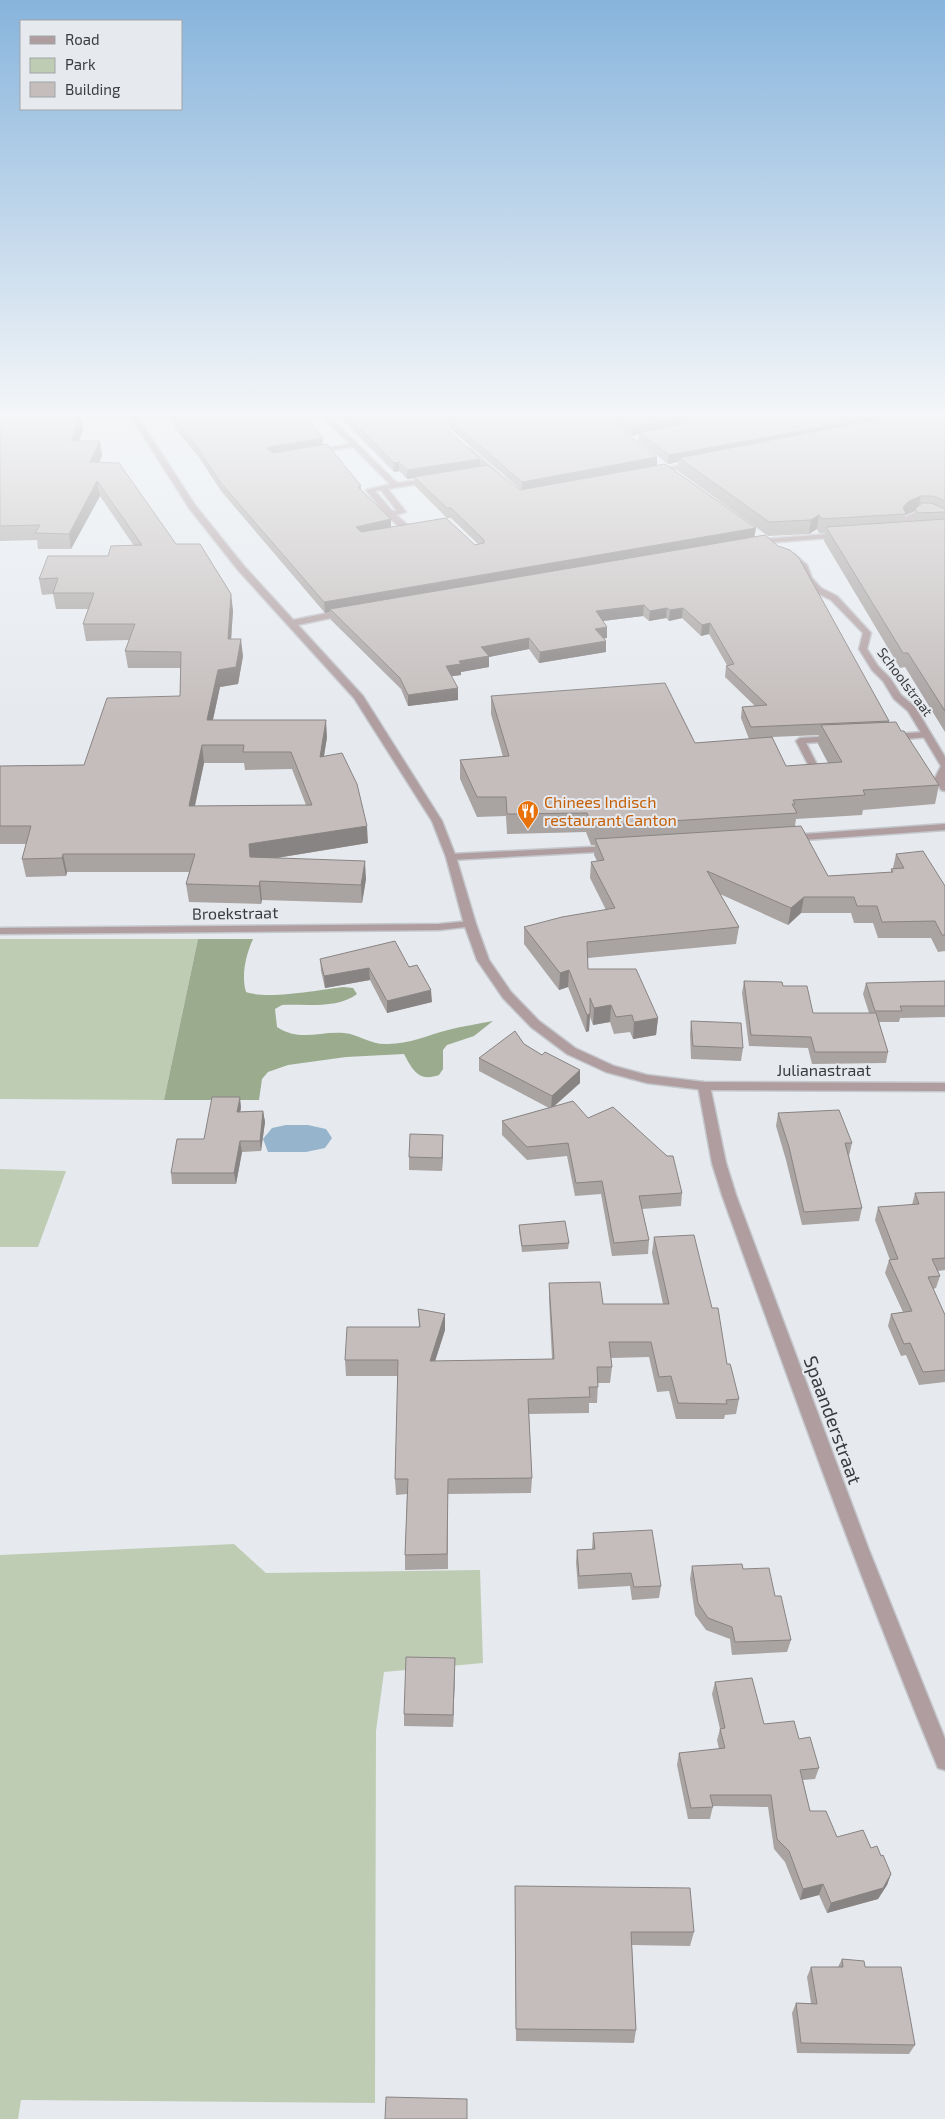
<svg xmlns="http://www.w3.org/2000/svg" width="945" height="2119" font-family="'Exo 2',sans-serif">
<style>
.green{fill:#bfccb4}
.forest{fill:#9bab8d}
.water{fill:#96b4cb}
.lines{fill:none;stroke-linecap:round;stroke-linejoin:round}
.service-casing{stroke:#c4c7cb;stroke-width:3}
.minor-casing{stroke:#c4c7cb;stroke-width:3}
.tertiary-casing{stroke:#c4c7cb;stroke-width:3}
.service{fill:#af9da0;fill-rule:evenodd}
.minor{fill:#af9da0;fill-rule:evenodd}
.tertiary{fill:#af9da0;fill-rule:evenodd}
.wall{fill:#a9a3a2;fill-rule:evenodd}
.shaded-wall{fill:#898484}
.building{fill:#c4bdbc;stroke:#898484;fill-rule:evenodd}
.labels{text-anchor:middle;stroke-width:4;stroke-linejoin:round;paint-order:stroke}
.far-street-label{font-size:14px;fill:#3a3b3d;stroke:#e6eaef}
.food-label{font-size:16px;fill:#c56008;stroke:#e6eaef;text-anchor:start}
.street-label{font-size:16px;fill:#3a3b3d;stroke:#e6eaef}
.near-street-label{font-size:19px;fill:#3a3b3d;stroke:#e6eaef}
</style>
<rect width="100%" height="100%" fill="#e6eaef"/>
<path class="green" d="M0 939H198L164 1100 0 1099Z
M0 1169 66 1171 38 1247H0Z
M234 1544 266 1573 480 1570 483 1663 384 1672 376 1731 375 2103 21 2100 18 2119H0V1555Z"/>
<path class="forest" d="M198 939H253C246 954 241 976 246 992 268 1000 318 990 343 987L353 988 357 994C338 1009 305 1004 282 1005L275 1009 277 1027C300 1042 319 1031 344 1033 359 1034 370 1045 388 1044 409 1044 428 1035 448 1030 463 1026 478 1024 493 1021L474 1036 447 1045 443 1050V1069L439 1075C419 1082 413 1071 404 1054L346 1057 288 1065 268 1072 262 1079 259 1100H164Z"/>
<path class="water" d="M286 1125H308L326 1129 332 1138 325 1148 306 1152H268L263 1139 272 1128Z"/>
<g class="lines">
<g class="service-casing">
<path id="service" d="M354 443 357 445 356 446 317 453 314 451Z
M918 511H930L945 517V522L929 515H919L910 522 916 531 909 533 902 522 907 516Z
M926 732 929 733V737L893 740 889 737 893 734Z
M833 736 837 739 836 741 806 743 823 776 818 779 815 778 796 741 800 738Z"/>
</g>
<g class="minor-casing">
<path id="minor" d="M323 417H330L397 483 433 478 434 480 430 482 388 489 406 512 396 515 409 526 417 525 421 527 420 529 404 531 387 516 366 490 390 484ZM381 490 397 511H392L375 491Z
M464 448H470L500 475V479H494L464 452Z
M694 462H697V466L655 473 651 471Z
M840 533 844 535 843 537 753 544 749 542 753 540Z
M788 554H794L807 565 812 578 821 588 837 596 871 633 867 649 878 666 890 678 901 695 915 707 945 757V791L941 790 935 778 941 766 908 711 894 699 883 681 872 670 859 649 863 633 831 600 815 592 804 579 800 568 788 558Z
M347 609 351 612 350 614 293 626 289 623 293 620Z
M945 824V830L790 841 785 838 790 835Z
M611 846 615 847 616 849 615 851 451 860 446 857 451 854Z
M470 921 474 922 476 924 474 926 439 930 0 934V928L439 924Z
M704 1082 710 1086 726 1163 736 1195 869 1550 945 1739V1770L938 1768C860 1579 791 1387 722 1195L712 1163 698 1086Z"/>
</g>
<g class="tertiary-casing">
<path id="tertiary" d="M131 417H138L195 505 244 566 363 696 442 821 456 857 476 924 489 960 511 992 539 1021 575 1048 614 1066 647 1075 704 1082 945 1083V1091L704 1090 647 1083 606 1072 567 1054 531 1027 503 998 477 960 464 924 446 857 432 821 354 698 238 570 189 508Z"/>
</g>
<use href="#service" class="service"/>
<use href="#minor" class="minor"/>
<use href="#tertiary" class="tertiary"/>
</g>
<path class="wall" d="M0 417H81L83 430 79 441H100L102 456 99 462 176 544 233 610 231 639 243 656 238 684 220 687 213 720 327 737 324 756 368 843 277 858 366 879 362 903 262 900 261 904 189 902 186 884 189 872H67L66 876 26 877 22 859 26 844H0V766L84 765 180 696V668H128L125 651 129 640 86 641 83 624 88 609H56L53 594 42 595 39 579 108 556 134 546 100 496 71 549H38L37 540 0 541ZM204 763H244L245 770 292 769 306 805 195 806Z
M169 417H299L361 486V490L391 519V527L475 545 478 544 451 518H447L415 486V478L407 479 399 471 394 472 343 420V417H434L480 466 520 490H521L437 417H606L657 457V465L756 528 754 537 889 721V722L901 731 939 785 935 804 863 810 862 815 796 819 795 826 828 876 891 872V869L893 868 896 854 945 886V951L938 952 931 938H878L873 923H854L851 913H801L788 925 720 894 739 927 736 944 588 958V969L658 1018 656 1035 633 1039 630 1032 614 1034 610 1022 593 1025 590 1017 589 1031 586 1032 568 987 559 990 524 944V927L606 910 590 878 591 862 597 861 594 855 595 845H591L586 832 507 834 506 816 477 817 460 779V760L503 757 491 714V696L695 743 767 738 749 739 741 718 742 707 755 706 725 677 726 666 727 665 709 634 701 636 682 618 669 621 666 618 649 621 643 616 603 621 607 638H604L606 641V652L539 663 529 649 489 657V667L461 672V675L451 676 458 700 408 706 401 689 331 620 330 612 325 613 221 491 198 456 175 429V423ZM819 735 818 744 828 763 786 766 772 737Z
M608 417H945V732L905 667 900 668 824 541 825 533H819L817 529 809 534 768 536 678 471V462L668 464 638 441 639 434 632 436ZM915 511 913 522H904L906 514Z
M320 959 409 967 432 1002 387 1013 370 980 325 988 321 971Z
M744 981 783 986 813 1013H869L863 994 866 983 945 981V1017L900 1018 899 1022H879L888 1052 886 1063 812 1064 808 1048 749 1046 742 993Z
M691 1021 743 1048 741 1061 691 1059 690 1034Z
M524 1044 542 1055 580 1070V1083L554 1106 588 1118 682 1193 681 1206 642 1209 649 1240 648 1254 612 1256 601 1194 575 1196 567 1156 527 1160 502 1135V1121L549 1108 479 1071V1058Z
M241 1107 240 1112 263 1111 265 1122 261 1151 242 1152 236 1184H172L171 1173 204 1139Z
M778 1113 852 1143 849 1156 862 1208 859 1221 802 1225 786 1160 776 1126Z
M443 1135V1149L442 1171 409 1170V1157Z
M945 1192V1270L938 1271 940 1276 936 1288 933 1289 945 1315V1382L919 1385 906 1355 901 1356 888 1326 891 1314 903 1312 885 1273 889 1260H890L875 1220 878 1207 912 1205 915 1193Z
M519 1225 569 1243 568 1249 522 1252 519 1231Z
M654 1237 712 1308 727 1364 739 1399 736 1414 725 1415 724 1419H676L669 1391 657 1392 649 1357 611 1358 612 1367 610 1383H598L597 1403H589V1413L529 1414 532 1478 531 1493 448 1494V1569L405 1570V1555L407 1494 396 1495 395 1479 398 1376H346L345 1360 419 1327 418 1309 445 1314V1330L435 1361 552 1359 549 1299V1283L603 1304H663L652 1253Z
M593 1533 661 1586 659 1598 632 1600 630 1586 578 1589 576 1562 577 1550 592 1549Z
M692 1566 743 1569 775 1596 791 1640 787 1652 732 1655 730 1639 706 1630 695 1615 690 1579Z
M455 1670 453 1727 404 1726V1714Z
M715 1682 764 1724 799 1739 819 1768 815 1779 803 1780 810 1811 837 1837 871 1848 881 1856 891 1874 887 1885 878 1899 827 1913 819 1895 800 1900 785 1862 774 1849 768 1807 713 1806 710 1819H688L677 1765 679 1753 719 1749 717 1740 720 1729 712 1694Z
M515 1886 694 1932 690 1946 632 1945 636 2030 634 2043 516 2041 515 1900Z
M842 1959 865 1967 915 2045 909 2054 797 2053 792 2013 796 2003H811L807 1977 811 1967H838Z"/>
<path class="shaded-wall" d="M80 417H81L83 430 74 455 71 441Z
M680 417V426L639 432V434L632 436V427Z
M877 417H924L679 458 678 462 668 464 669 455Z
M323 438V447L270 456 267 449 269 447Z
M100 441 102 456 93 477 90 462Z
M657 457V466L522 491V482Z
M480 459V468L414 477 415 478 407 479V470Z
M399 462V471L394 472V463Z
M97 481 100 496 71 549 69 534Z
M921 496 918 509H915V511L906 515 903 507 909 501Z
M819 515 817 529 809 534 811 520Z
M391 519V529L356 537V527Z
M756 528 754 538 330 609V612L325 613 324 602Z
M231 594 233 610 230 656 228 639Z
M644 605 643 616 595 622 596 611Z
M667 608 666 618 649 621 650 611Z
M683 608 682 618 669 621 670 610Z
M710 623 709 634 701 636 702 625Z
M607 627V638L595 640V629Z
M529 638V649L489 657V667L461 672V675L446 677V666L459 661 481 647Z
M241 639 243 656 238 684 220 687 209 737 207 720 218 670Z
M606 641V652L539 663 540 652Z
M458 688V700L408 706V695Z
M326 720 327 737 321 774 320 757Z
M202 745 204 763 191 823 189 806Z
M367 826 368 843 251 862 250 857 249 844Z
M63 854 67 872 66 876 62 858Z
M365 861 366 879 362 903 361 885Z
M260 881 262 900 261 904 259 886Z
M804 897 801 913 788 925 791 908Z
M369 968 370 980 325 988 324 976Z
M569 970 568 987 559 990 560 973Z
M431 990 432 1002 387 1013V1001Z
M611 1005 610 1022 593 1025 594 1008Z
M590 1014 589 1031 586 1032 587 1015Z
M658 1018 656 1035 633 1039 634 1022Z
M580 1070V1083L551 1109 552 1096Z
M240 1097 241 1107 239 1122 237 1112Z
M263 1111 265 1122 261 1151 260 1141Z
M443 1135V1149L442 1171V1158Z
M240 1141 242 1152 236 1184 234 1173Z
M445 1314V1330L430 1377V1361Z
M455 1658V1670L453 1727V1715Z
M891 1874 887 1885 878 1899 827 1913 831 1903Z
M823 1884 819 1895 800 1900 803 1889Z"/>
<path class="building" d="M0 417H80L71 441H100L90 462 119 463 176 544H200L231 594 228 639H241L236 667 218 670 207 720H326L320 757 342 753 357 784 367 826 249 844 250 857 365 861 361 885 260 881 259 886 186 884 195 854H63L62 858 22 859 31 826H0V766L84 765 107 698 180 696 181 652 125 651 135 624H83L94 593H53L58 578 39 579 48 556H108L111 546 142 545 97 481 69 534 35 533 40 525 0 526ZM202 745H244L243 752H291L312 805 189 806Z
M176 417H307L323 438 269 447 267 449 273 453 327 444 361 486 358 487 391 519 356 527 361 532 446 518 475 545 484 543V540L451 508H447L414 477 488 465 520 490 665 464 756 528 324 602 220 482 197 447 174 420 178 419Z
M349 417H434L480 459 407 470 399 462 394 463Z
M447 417H606L657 457 522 482Z
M620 417H680L632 427Z
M681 417H877L669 455 639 432 683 424 684 418Z
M890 417H945V501L933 496H921L909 501 903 507 906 514 822 519 819 515 811 520 769 522 679 458Z
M922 503H931L945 509V512L918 513 915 509Z
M945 519V711L908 653H903L826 527Z
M765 535 778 546 790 550 799 558 889 721 751 727 742 707 767 705 726 666 734 664 710 623 702 625 683 608 670 610 667 608 650 611 644 605 596 611 607 627 595 629 606 641 540 652 529 638 481 647 489 656 459 661 461 664 446 666 458 688 408 695 400 678 330 609Z
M665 683 695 743 772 737 786 766 842 762 821 725 896 722 901 731H904L939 785 863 790 865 795 793 800 795 804H792L797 813 592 826 587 813 507 814 506 797H477L460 760 509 756 491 696Z
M801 826 828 876 893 872 891 869 904 868 896 854 923 851 945 886V935H942L935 921 882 922 877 906H857L854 897H804L791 908 707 871 739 927 587 942 588 969H636L658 1018 634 1022 632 1015 616 1017 611 1005 594 1008 590 998V1014L587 1015 569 970 560 973 524 927 562 917 615 908 591 862 604 860 595 839Z
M395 941 409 967 417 965 431 990 387 1001 369 968 324 976 320 959Z
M744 981 782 982 783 986H807L813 1013H876L888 1052H815L811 1037 751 1035Z
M945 981V1006H900L902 1011H875L866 983Z
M691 1021 741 1023 743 1048 693 1046Z
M515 1031 524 1044 542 1055 545 1052 580 1070 552 1096 479 1058Z
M212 1097H240L237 1112 263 1111 260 1141H240L234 1173H171L177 1139H204Z
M573 1101 588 1118 613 1107 667 1156H673L682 1193 639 1196 649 1240 614 1243 602 1181 576 1183 568 1143 527 1147 502 1121Z
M839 1110 852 1143H845L862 1208 804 1212 789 1147 778 1113Z
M410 1134 443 1135 442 1158 409 1157Z
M945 1192V1258L932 1259 940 1276 928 1277 945 1315V1370L923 1372 910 1343 904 1344 891 1314 912 1311 889 1260 898 1259 878 1207 919 1204 915 1193Z
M565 1221 569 1243 522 1246 519 1225Z
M694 1235 712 1308H718L727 1364H730L731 1367 739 1399 726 1400 727 1404 678 1403 671 1376 659 1377 651 1342H609L612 1367H597L598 1387H589L590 1397 528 1399 532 1478 448 1479 447 1554 405 1555 408 1479H395L398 1360H345L347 1327H420L418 1309 445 1314 430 1361 554 1359 549 1283 600 1282 603 1304H669L654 1237Z
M652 1530 661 1586 634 1587 631 1573 579 1576 577 1550 595 1549 593 1533Z
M742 1564 743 1569 769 1568 775 1596H781L791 1640 735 1642 732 1627 708 1618 698 1603 692 1566Z
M406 1657 455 1658 453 1715 404 1714Z
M752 1678 764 1724 794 1721 799 1739 810 1737 819 1768 800 1770 810 1811H826L837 1837 863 1830 871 1848 877 1846 881 1856 883 1855 891 1874 883 1888 831 1903 823 1884 803 1889 789 1851 777 1839 771 1795H710L713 1807 691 1808 679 1753 725 1748 720 1729 725 1728 715 1682Z
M515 1886 690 1888 694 1932H631L636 2030 516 2029Z
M842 1959 864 1961 865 1967H901L915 2045 801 2043 796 2003 817 2004 811 1967H843Z
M386 2097 467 2099V2119H385Z"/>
<linearGradient id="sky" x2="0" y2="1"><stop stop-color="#87b4dc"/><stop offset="0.58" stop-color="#f4f6f8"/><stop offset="1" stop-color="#f4f6f8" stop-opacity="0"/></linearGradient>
<rect width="945" height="714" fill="url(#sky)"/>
<defs>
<g id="restaurant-pin" transform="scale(1.125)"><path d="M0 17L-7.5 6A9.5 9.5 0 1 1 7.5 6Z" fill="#e8710a" stroke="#e6eaef"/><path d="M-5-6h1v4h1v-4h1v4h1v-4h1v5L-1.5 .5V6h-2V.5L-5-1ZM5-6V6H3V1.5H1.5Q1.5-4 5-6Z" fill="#fff"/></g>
</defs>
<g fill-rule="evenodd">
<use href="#restaurant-pin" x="528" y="811"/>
</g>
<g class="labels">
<g class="far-street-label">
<text transform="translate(905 682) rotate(53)" y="5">Schoolstraat</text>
</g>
<g class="food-label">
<text x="544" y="808">Chinees Indisch<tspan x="544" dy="18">restaurant Canton</tspan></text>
</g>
<g class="street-label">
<text transform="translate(235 913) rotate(-1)" y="6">Broekstraat</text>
<text x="824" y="1076">Julianastraat</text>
</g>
<g class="near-street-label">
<text transform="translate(833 1420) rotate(70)" y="7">Spaanderstraat</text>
</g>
</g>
<rect x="20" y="20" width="162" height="90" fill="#e6eaef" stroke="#a1a4a8"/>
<rect x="30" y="36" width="25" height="8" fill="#af9da0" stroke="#a1a4a8"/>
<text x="65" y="45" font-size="15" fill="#3a3b3d">Road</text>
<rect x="30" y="58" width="25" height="15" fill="#bfccb4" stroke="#a1a4a8"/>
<text x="65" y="70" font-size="15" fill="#3a3b3d">Park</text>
<rect x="30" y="82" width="25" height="15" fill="#c4bdbc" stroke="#a1a4a8"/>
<text x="65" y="95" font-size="15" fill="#3a3b3d">Building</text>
</svg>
